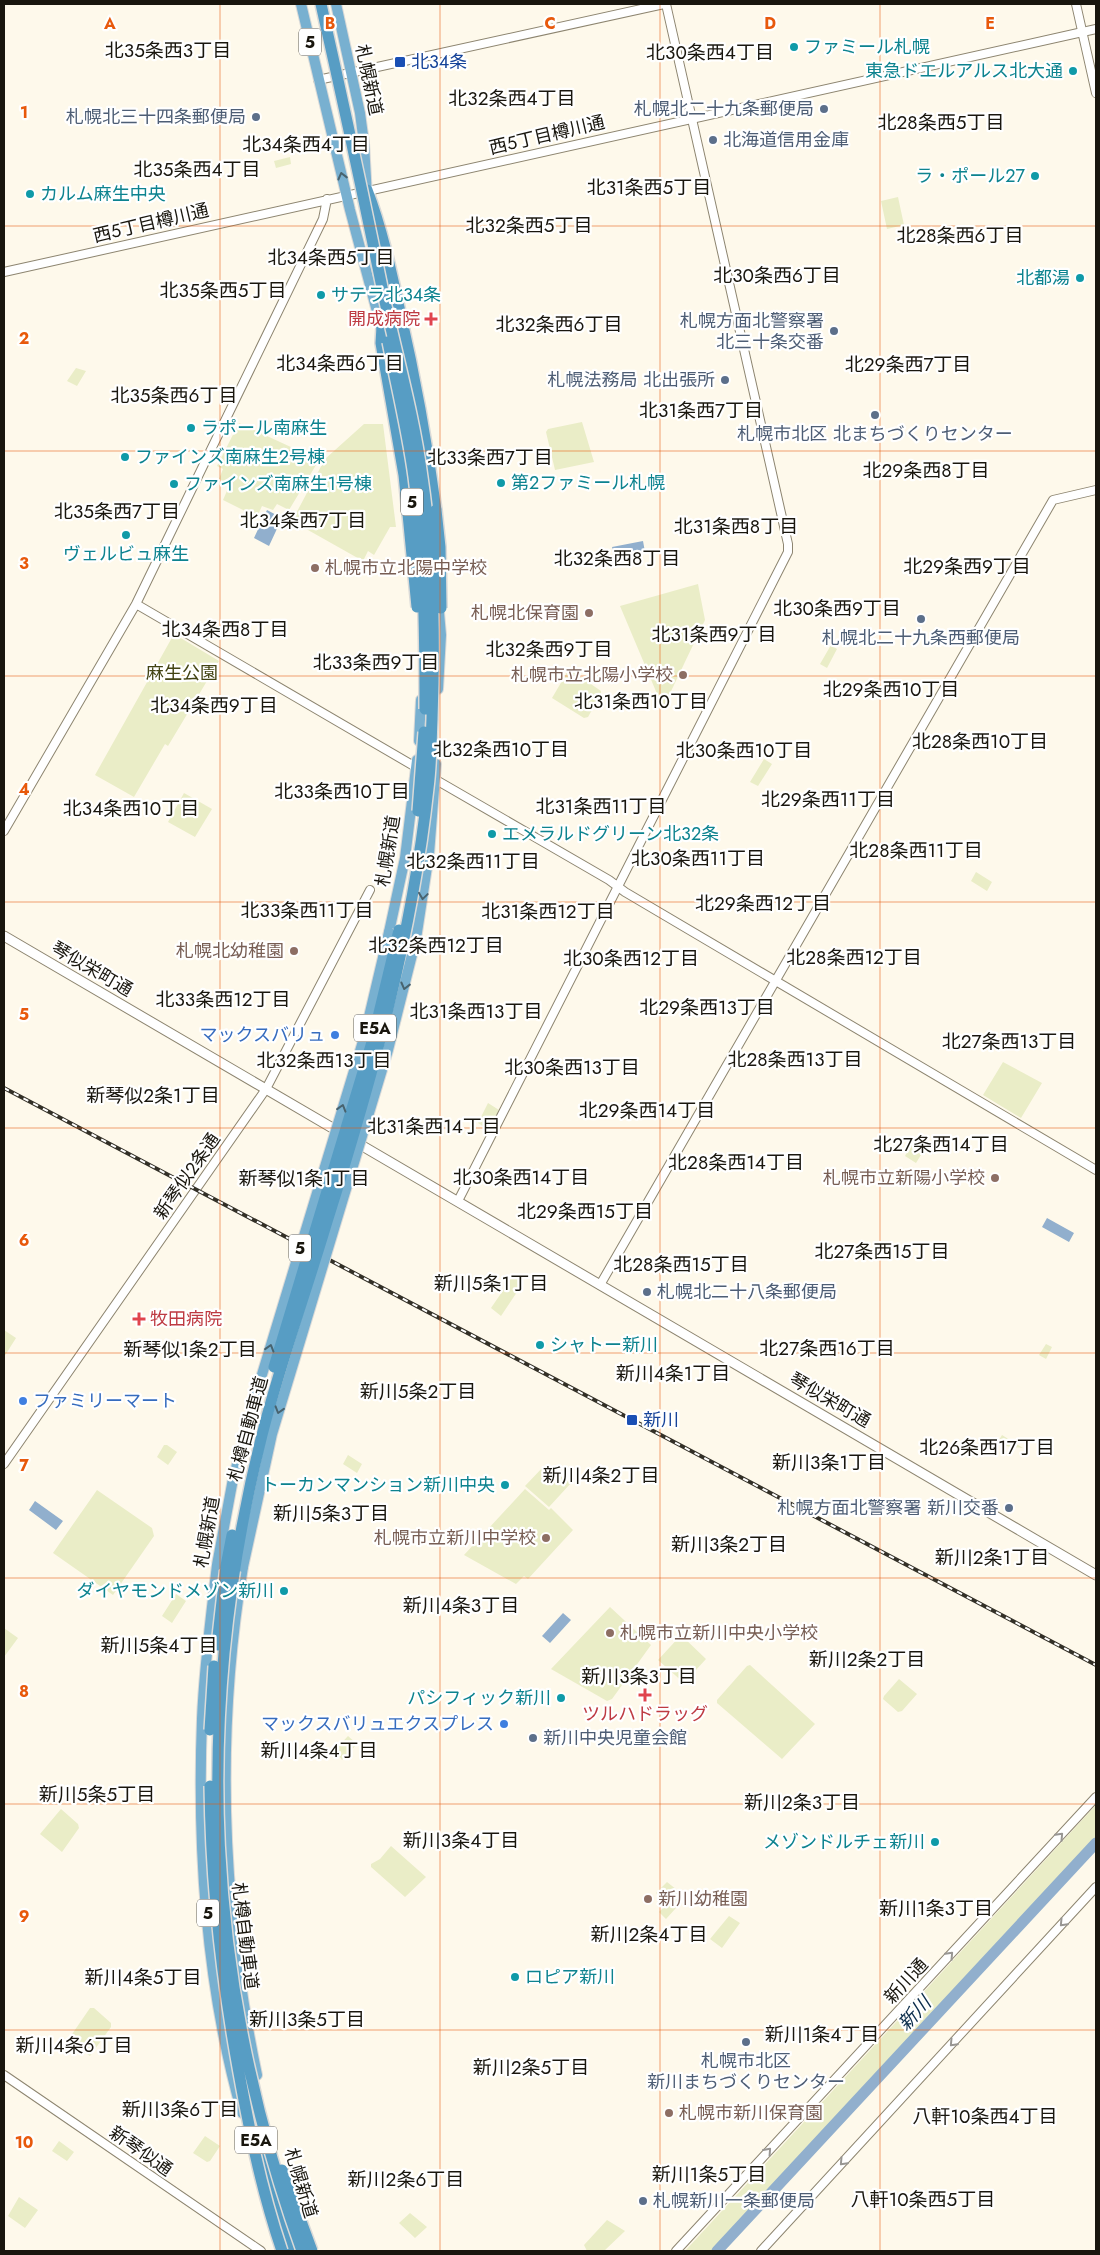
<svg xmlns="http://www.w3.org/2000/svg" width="1100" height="2255" font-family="Jost,'Noto Sans JP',sans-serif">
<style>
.green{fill:#eaedc7}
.water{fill:#91afcd}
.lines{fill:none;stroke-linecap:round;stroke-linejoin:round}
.river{stroke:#91afcd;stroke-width:11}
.tertiary-casing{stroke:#8d8570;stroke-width:10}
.secondary-casing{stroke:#8d8570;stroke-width:11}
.trunk-casing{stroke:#dadad8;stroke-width:12}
.motorway-casing{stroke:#dadad8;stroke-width:14}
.tertiary{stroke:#fff;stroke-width:8}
.secondary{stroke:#fff;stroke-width:9}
.trunk{stroke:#78b0d0;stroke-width:10}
.motorway{stroke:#579dc4;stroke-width:11}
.rail-casing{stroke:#333027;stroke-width:4}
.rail{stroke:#fff;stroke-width:2;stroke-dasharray:5.5;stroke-linecap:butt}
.trunk-bridge-casing{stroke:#dadad8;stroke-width:12;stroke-linecap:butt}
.motorway-bridge-casing{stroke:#dadad8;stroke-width:14;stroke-linecap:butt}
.trunk-bridge{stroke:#78b0d0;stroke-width:10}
.motorway-bridge{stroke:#579dc4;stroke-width:11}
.oneway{stroke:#48636f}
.oneway2{stroke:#989693}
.grid{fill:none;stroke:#e8590c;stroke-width:1;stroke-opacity:0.55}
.culture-dot{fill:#0f9aa8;stroke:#fff;stroke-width:2}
.transit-dot{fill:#1a4fb4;stroke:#fff;stroke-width:2}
.service-dot{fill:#5c6f8a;stroke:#fff;stroke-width:2}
.health-dot{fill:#e0444e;stroke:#fff;stroke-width:2}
.education-dot{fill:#8d6e63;stroke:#fff;stroke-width:2}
.shop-dot{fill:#3f7fe0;stroke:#fff;stroke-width:2}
.labels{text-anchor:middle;stroke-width:4.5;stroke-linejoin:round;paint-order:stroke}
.shield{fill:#fff;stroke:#5e5c56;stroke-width:1}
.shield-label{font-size:16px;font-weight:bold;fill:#19160e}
.culture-label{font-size:18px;fill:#0d838f;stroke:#fff;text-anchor:start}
.transit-label{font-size:18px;fill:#164399;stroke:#fff;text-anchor:start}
.street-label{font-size:18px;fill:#19160e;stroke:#fff}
.service-label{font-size:18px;fill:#4e5e75;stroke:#fff;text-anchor:end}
.health-label{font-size:18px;fill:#be3a42;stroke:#fff;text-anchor:end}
.education-label{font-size:18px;fill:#785e54;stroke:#fff;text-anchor:end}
.park-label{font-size:18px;fill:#424313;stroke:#fff}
.shop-label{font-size:18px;fill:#366cbe;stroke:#fff;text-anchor:end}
.neighbourhood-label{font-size:19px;fill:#19160e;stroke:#fff}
.water-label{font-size:19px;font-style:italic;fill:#092b49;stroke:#fff}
.grid-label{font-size:16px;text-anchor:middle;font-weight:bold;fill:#e8590c;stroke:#fff;stroke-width:4.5;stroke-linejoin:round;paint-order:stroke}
</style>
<rect width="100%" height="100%" fill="#fef9eb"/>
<path class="green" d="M290 157 291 164 276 168 274 161Z
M898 197 904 225 887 229 881 201Z
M76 368 86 371 77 386 67 381Z
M582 422 594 462 555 470 546 432 548 429Z
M239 423 319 460 289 510 277 504 273 510 262 506 257 517 223 500 230 484 219 479 223 469 217 466Z
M364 424H383L396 527H390L374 555 368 551 363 561 292 521 325 459Z
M698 584 705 620 663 708 620 606Z
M174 634 219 661 168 746 165 744 134 797 95 775Z
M831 645 837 649 827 668 820 664Z
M569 669 601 691V694L588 717 584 718 552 698Z
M764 759 772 764 758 786 750 782Z
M184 793 212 809 195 837 168 822Z
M976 872 992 882 987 891 971 881Z
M1003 1062 1042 1083 1021 1118 983 1095Z
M488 1103 499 1110 489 1130 478 1123Z
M912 1143 924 1150 916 1163 905 1156Z
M513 1276 523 1283 501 1316 491 1308Z
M4 1330 16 1338 4 1357Z
M1046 1344 1052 1347 1046 1359 1039 1355Z
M1002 1435 1023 1448 996 1445Z
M164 1445H167L177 1452 168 1465 157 1457Z
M348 1455 362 1464 357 1473 343 1464Z
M544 1466 571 1483 549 1507 525 1486Z
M525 1489 549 1510 551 1508 573 1530 528 1579 524 1576 516 1584 464 1555Z
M97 1490 152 1528 154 1536 113 1595 53 1553Z
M176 1594 186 1601 172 1623 162 1616Z
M610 1607 651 1645 612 1699 607 1701 551 1669Z
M4 1628 18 1638 4 1657Z
M681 1635 706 1659 684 1683 658 1660Z
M750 1665 815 1724 782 1759 717 1703V1700L747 1666Z
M899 1679 917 1694 902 1711 898 1712 883 1699 884 1696Z
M348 1736 357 1744 342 1760 335 1750Z
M1096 1805V1838L715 2251H685Z
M61 1809 78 1824 79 1828 62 1852 40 1834Z
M391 1846 426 1877 405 1897 371 1867V1864L380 1859Z
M667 1882 686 1897 666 1919 659 1912 663 1908 657 1902 661 1897 656 1893Z
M729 1916 740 1923 722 1948 710 1939Z
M90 2008H94L111 2023V2027L90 2056 68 2040Z
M205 2136 220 2146 210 2161 207 2162 193 2153Z
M59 2141 74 2152 67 2161 52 2151Z
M19 2197 38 2210 25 2228 8 2216Z
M410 2213 427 2227 415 2238 399 2223Z
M607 2220 625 2231 604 2251H587L584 2245Z"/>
<path class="water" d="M267 510 282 518 269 546 254 538Z
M643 541 645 552 615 559 612 547Z
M1047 1218 1074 1233 1069 1242 1042 1227Z
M35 1501 63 1521 56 1530 29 1510Z
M563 1613 571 1620 550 1643 542 1636Z"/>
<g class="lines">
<path class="river" d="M717 2251 1096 1843"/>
<g class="tertiary-casing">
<path id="tertiary" d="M1076 4 1096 93
M318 80 664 4
M4 272 1096 29
M136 604 419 769
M431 777 609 880 625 892 1096 1170
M4 831 136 604 323 219 327 199
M458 1201 788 552V544L666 4
M600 1285 1053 500 1096 490
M4 1464 266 1089 370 890
M4 2075 261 2251
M676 2251 1096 1797
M761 2251 1096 1887"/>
</g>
<g class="secondary-casing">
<path id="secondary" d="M4 936 341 1133
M354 1141 1096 1575"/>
</g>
<g class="trunk-casing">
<path id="trunk" d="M301 4 350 210 383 334
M336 4 360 113 364 143 367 196
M438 601 441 635 438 689
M419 741 421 700
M389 932 405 858 417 760
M416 939 429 854 436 764
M217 1565C211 1616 204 1668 202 1719 197 1850 206 1986 242 2113
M243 1567C215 1736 222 1907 257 2075"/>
</g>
<g class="motorway-casing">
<path id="motorway" d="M367 190C382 229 391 271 400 312 415 377 427 444 436 510
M382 327 381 343 404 475 408 514
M258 2148 292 2251"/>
</g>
<use href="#tertiary" class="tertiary"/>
<use href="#secondary" class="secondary"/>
<use href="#trunk" class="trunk"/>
<use href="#motorway" class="motorway"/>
<g class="rail-casing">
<path id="rail" d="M4 1088 1096 1665"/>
</g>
<use href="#rail" class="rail"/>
<g class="trunk-bridge-casing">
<path id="trunk-bridge" d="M217 1565 233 1479 257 1391 364 1038 389 932
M243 1567 272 1434 388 1050 416 939"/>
</g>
<g class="motorway-bridge-casing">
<path id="motorway-bridge" d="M388 342C397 387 408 432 414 477 424 554 425 631 425 709
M436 510 440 547 441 608
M408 514 417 607
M418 811 424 732
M274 1367 372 1042 399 930
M217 1645 226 1566 232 1535
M210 1730 214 1666
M210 1786C211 1879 220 1965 236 2056 248 2124 260 2186 282 2251
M282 2170 312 2251
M302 2251C205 1980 192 1714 262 1435 280 1364 305 1295 326 1225 371 1082 412 938 428 788 431 765 431 742 432 719 435 638 434 557 422 477 414 416 397 357 384 297 364 199 343 101 321 4"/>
</g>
<use href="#trunk-bridge" class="trunk-bridge"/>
<use href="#motorway-bridge" class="motorway-bridge"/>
</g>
<defs><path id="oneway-chevron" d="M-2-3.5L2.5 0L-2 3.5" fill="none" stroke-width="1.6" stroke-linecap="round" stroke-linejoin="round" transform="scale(1.25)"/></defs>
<g class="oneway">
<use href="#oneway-chevron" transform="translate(342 176) rotate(-104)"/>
<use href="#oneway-chevron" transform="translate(423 896) rotate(98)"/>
<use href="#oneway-chevron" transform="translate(405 986) rotate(104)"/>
<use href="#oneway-chevron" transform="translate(342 1108) rotate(-73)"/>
<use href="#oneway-chevron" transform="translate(270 1348) rotate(-73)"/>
<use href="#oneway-chevron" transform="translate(279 1410) rotate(107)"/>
</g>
<g class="oneway2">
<use href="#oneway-chevron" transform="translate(1060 1836) rotate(-47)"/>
<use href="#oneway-chevron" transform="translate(1063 1923) rotate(133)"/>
<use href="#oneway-chevron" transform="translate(950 1955) rotate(-47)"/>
<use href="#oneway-chevron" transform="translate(953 2043) rotate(133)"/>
<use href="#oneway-chevron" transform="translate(768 2151) rotate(-48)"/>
<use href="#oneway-chevron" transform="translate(843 2162) rotate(133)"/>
</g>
<path class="grid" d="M220 4V2251M440 4V2251M660 4V2251M880 4V2251M4 226H1096M4 451H1096M4 676H1096M4 902H1096M4 1128H1096M4 1353H1096M4 1578H1096M4 1804H1096M4 2030H1096"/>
<g class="culture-dot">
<circle cx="794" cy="47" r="5"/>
<circle cx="1073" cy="71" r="5"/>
<circle cx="1035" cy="176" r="5"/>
<circle cx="30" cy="194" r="5"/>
<circle cx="1080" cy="278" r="5"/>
<circle cx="321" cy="295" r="5"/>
<circle cx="191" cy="428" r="5"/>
<circle cx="125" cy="457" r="5"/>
<circle cx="501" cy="483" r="5"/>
<circle cx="174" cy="484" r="5"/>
<circle cx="126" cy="535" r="5"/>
<circle cx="492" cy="834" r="5"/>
<circle cx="540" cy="1345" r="5"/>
<circle cx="505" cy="1485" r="5"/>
<circle cx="284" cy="1591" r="5"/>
<circle cx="561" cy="1698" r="5"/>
<circle cx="935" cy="1842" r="5"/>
<circle cx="515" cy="1977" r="5"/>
</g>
<g class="transit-dot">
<rect x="394" y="56" width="12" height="12" rx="2.5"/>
<rect x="626" y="1414" width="12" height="12" rx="2.5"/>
</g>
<g class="service-dot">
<circle cx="824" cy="109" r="5"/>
<circle cx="256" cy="117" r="5"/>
<circle cx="713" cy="140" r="5"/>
<circle cx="834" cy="331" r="5"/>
<circle cx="725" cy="380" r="5"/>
<circle cx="875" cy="415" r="5"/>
<circle cx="921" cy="619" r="5"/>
<circle cx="647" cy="1292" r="5"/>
<circle cx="1009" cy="1508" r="5"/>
<circle cx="533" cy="1738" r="5"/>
<circle cx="746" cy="2042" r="5"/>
<circle cx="643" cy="2201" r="5"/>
</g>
<g class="health-dot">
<path d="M428.5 311.5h5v5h5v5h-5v5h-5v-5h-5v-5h5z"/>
<path d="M136.5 1311.5h5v5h5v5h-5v5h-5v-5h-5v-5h5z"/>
<path d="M642.5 1687.5h5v5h5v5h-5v5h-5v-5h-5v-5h5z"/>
</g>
<g class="education-dot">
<circle cx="315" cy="568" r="5"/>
<circle cx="589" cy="613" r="5"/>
<circle cx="683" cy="675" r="5"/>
<circle cx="294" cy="951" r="5"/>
<circle cx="995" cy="1178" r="5"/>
<circle cx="546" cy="1538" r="5"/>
<circle cx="610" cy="1633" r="5"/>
<circle cx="648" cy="1899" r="5"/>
<circle cx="669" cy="2113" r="5"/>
</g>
<g class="shop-dot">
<circle cx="335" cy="1035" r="5"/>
<circle cx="23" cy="1401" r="5"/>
<circle cx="504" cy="1724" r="5"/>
</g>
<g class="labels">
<g class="shield">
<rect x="299" y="28.5" width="22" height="27" rx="4"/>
<rect x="401" y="488.5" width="22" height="27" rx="4"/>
<rect x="354" y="1014.5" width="42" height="27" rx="4"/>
<rect x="289" y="1234.5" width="22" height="27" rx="4"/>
<rect x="197" y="1899.5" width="22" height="27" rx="4"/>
<rect x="235" y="2126.5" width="42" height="27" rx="4"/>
</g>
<g class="shield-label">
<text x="310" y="48">5</text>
<text x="412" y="508">5</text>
<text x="375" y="1034">E5A</text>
<text x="300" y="1254">5</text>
<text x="208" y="1919">5</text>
<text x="256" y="2146">E5A</text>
</g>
<g class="culture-label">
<text x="804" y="53">ファミール札幌</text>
<text x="1063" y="77" text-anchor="end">東急ドエルアルス北大通</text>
<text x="1025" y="182" text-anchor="end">ラ・ポール27</text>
<text x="40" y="200">カルム麻生中央</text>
<text x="1070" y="284" text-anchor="end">北都湯</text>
<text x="331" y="301">サテラ北34条</text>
<text x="201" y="434">ラポール南麻生</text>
<text x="135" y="463">ファインズ南麻生2号棟</text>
<text x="511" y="489">第2ファミール札幌</text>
<text x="184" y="490">ファインズ南麻生1号棟</text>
<text x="126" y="560" text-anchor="middle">ヴェルビュ麻生</text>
<text x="502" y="840">エメラルドグリーン北32条</text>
<text x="550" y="1351">シャトー新川</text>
<text x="495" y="1491" text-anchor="end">トーカンマンション新川中央</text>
<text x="274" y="1597" text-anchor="end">ダイヤモンドメゾン新川</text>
<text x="551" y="1704" text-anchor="end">パシフィック新川</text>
<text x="925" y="1848" text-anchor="end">メゾンドルチェ新川</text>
<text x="525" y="1983">ロピア新川</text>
</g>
<g class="transit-label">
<text x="411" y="68">北34条</text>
<text x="643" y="1426">新川</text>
</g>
<g class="street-label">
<text transform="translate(369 80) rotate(78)" y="6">札幌新道</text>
<text transform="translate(547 135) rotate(-13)" y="6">西5丁目樽川通</text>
<text transform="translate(151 223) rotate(-13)" y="6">西5丁目樽川通</text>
<text transform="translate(388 851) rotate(-81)" y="6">札幌新道</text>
<text transform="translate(92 969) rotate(30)" y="6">琴似栄町通</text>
<text transform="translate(187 1176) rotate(-55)" y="6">新琴似2条通</text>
<text transform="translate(830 1400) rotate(30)" y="6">琴似栄町通</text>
<text transform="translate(248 1429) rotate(-75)" y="6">札樽自動車道</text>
<text transform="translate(207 1532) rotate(-80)" y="6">札幌新道</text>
<text transform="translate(245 1936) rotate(83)" y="6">札樽自動車道</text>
<text transform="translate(906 1981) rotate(-47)" y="6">新川通</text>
<text transform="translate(141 2151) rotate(35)" y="6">新琴似通</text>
<text transform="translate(301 2183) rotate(73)" y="6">札幌新道</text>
</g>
<g class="service-label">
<text x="814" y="115">札幌北二十九条郵便局</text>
<text x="246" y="123">札幌北三十四条郵便局</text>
<text x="723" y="146" text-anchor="start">北海道信用金庫</text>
<text x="824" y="327">札幌方面北警察署<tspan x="824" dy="21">北三十条交番</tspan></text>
<text x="715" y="386">札幌法務局 北出張所</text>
<text x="875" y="440" text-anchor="middle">札幌市北区 北まちづくりセンター</text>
<text x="921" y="644" text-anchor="middle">札幌北二十九条西郵便局</text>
<text x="657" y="1298" text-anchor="start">札幌北二十八条郵便局</text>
<text x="999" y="1514">札幌方面北警察署 新川交番</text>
<text x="543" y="1744" text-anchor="start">新川中央児童会館</text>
<text x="746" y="2067" text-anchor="middle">札幌市北区<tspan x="746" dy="21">新川まちづくりセンター</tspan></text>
<text x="653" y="2207" text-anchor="start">札幌新川一条郵便局</text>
</g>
<g class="health-label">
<text x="420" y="325">開成病院</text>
<text x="150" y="1325" text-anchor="start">牧田病院</text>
<text x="645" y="1720" text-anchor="middle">ツルハドラッグ</text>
</g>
<g class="education-label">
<text x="325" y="574" text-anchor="start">札幌市立北陽中学校</text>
<text x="579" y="619">札幌北保育園</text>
<text x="673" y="681">札幌市立北陽小学校</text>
<text x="284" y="957">札幌北幼稚園</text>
<text x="985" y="1184">札幌市立新陽小学校</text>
<text x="536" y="1544">札幌市立新川中学校</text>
<text x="620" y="1639" text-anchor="start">札幌市立新川中央小学校</text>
<text x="658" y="1905" text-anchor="start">新川幼稚園</text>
<text x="679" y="2119" text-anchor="start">札幌市新川保育園</text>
</g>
<g class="park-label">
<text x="182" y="679">麻生公園</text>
</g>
<g class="shop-label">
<text x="325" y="1041">マックスバリュ</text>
<text x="33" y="1407" text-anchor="start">ファミリーマート</text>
<text x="494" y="1730">マックスバリュエクスプレス</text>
</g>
<g class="neighbourhood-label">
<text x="168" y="57">北35条西3丁目</text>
<text x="710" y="59">北30条西4丁目</text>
<text x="512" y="105">北32条西4丁目</text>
<text x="941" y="129">北28条西5丁目</text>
<text x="306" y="151">北34条西4丁目</text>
<text x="197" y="176">北35条西4丁目</text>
<text x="649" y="194">北31条西5丁目</text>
<text x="529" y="232">北32条西5丁目</text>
<text x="960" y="242">北28条西6丁目</text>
<text x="331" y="264">北34条西5丁目</text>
<text x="777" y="282">北30条西6丁目</text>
<text x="223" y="297">北35条西5丁目</text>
<text x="559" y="331">北32条西6丁目</text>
<text x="340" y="370">北34条西6丁目</text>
<text x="908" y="371">北29条西7丁目</text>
<text x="174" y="402">北35条西6丁目</text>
<text x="701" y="417">北31条西7丁目</text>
<text x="490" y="464">北33条西7丁目</text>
<text x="926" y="477">北29条西8丁目</text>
<text x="117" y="518">北35条西7丁目</text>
<text x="303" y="527">北34条西7丁目</text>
<text x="736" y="533">北31条西8丁目</text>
<text x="617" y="565">北32条西8丁目</text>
<text x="967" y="573">北29条西9丁目</text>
<text x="837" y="615">北30条西9丁目</text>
<text x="225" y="636">北34条西8丁目</text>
<text x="714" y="641">北31条西9丁目</text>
<text x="549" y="656">北32条西9丁目</text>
<text x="376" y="669">北33条西9丁目</text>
<text x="891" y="696">北29条西10丁目</text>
<text x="641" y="708">北31条西10丁目</text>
<text x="214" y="712">北34条西9丁目</text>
<text x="980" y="748">北28条西10丁目</text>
<text x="501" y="756">北32条西10丁目</text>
<text x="744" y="757">北30条西10丁目</text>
<text x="342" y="798">北33条西10丁目</text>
<text x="828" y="806">北29条西11丁目</text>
<text x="601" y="813">北31条西11丁目</text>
<text x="131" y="815">北34条西10丁目</text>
<text x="916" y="857">北28条西11丁目</text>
<text x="698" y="865">北30条西11丁目</text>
<text x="473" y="868">北32条西11丁目</text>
<text x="763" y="910">北29条西12丁目</text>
<text x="307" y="917">北33条西11丁目</text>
<text x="548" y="918">北31条西12丁目</text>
<text x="436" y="952">北32条西12丁目</text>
<text x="854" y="964">北28条西12丁目</text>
<text x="631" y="965">北30条西12丁目</text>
<text x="223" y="1006">北33条西12丁目</text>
<text x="707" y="1014">北29条西13丁目</text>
<text x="476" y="1018">北31条西13丁目</text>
<text x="1009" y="1048">北27条西13丁目</text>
<text x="795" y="1066">北28条西13丁目</text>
<text x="324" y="1067">北32条西13丁目</text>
<text x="572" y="1074">北30条西13丁目</text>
<text x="153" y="1102">新琴似2条1丁目</text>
<text x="647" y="1117">北29条西14丁目</text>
<text x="434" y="1133">北31条西14丁目</text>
<text x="941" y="1151">北27条西14丁目</text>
<text x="736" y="1169">北28条西14丁目</text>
<text x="521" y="1184">北30条西14丁目</text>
<text x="304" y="1185">新琴似1条1丁目</text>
<text x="585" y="1218">北29条西15丁目</text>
<text x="882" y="1258">北27条西15丁目</text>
<text x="681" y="1271">北28条西15丁目</text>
<text x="491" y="1290">新川5条1丁目</text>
<text x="827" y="1355">北27条西16丁目</text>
<text x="190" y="1356">新琴似1条2丁目</text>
<text x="673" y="1380">新川4条1丁目</text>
<text x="418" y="1398">新川5条2丁目</text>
<text x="987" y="1454">北26条西17丁目</text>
<text x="829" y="1469">新川3条1丁目</text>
<text x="601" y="1482">新川4条2丁目</text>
<text x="331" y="1520">新川5条3丁目</text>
<text x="729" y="1551">新川3条2丁目</text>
<text x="992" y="1564">新川2条1丁目</text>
<text x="461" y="1612">新川4条3丁目</text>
<text x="159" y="1652">新川5条4丁目</text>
<text x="867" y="1666">新川2条2丁目</text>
<text x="639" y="1683">新川3条3丁目</text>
<text x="319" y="1757">新川4条4丁目</text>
<text x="97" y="1801">新川5条5丁目</text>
<text x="802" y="1809">新川2条3丁目</text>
<text x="461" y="1847">新川3条4丁目</text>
<text x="936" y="1915">新川1条3丁目</text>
<text x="649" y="1941">新川2条4丁目</text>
<text x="143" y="1984">新川4条5丁目</text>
<text x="307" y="2026">新川3条5丁目</text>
<text x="822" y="2041">新川1条4丁目</text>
<text x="74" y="2052">新川4条6丁目</text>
<text x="531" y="2074">新川2条5丁目</text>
<text x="180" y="2116">新川3条6丁目</text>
<text x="985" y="2123">八軒10条西4丁目</text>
<text x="709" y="2181">新川1条5丁目</text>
<text x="406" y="2186">新川2条6丁目</text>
<text x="923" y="2206">八軒10条西5丁目</text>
</g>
<g class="water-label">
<text transform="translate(914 2013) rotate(-47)" y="7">新川</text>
</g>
</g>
<g class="grid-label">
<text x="110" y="29">A</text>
<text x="330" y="29">B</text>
<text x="550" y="29">C</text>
<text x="770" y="29">D</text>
<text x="990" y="29">E</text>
<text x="24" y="118">1</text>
<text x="24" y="344">2</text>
<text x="24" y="569">3</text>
<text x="24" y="795">4</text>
<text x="24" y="1020">5</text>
<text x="24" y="1246">6</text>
<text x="24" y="1471">7</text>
<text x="24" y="1697">8</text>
<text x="24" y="1922">9</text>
<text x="24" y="2148">10</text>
</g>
<rect width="1100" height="2255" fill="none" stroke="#19160e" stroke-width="10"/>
</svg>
